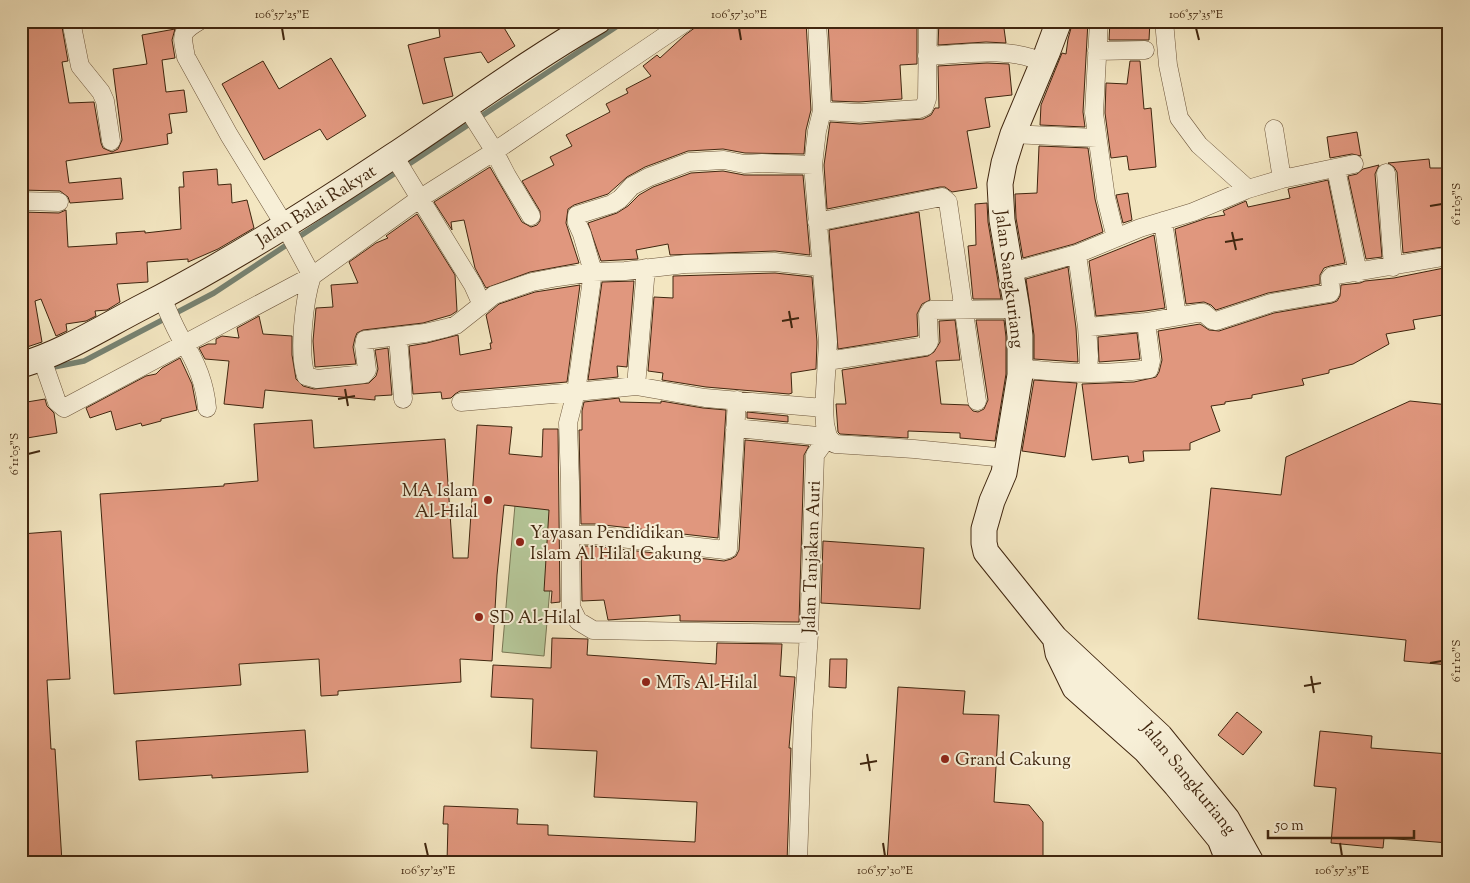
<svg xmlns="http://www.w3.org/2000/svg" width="1470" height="883" font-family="'Sorts Mill Goudy',serif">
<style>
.green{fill:#b5c698;stroke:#7a7654}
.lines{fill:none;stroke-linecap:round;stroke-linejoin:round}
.stream{stroke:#778271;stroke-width:5.5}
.building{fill:#e0977e;stroke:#40260f}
.street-casing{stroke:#6d563c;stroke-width:19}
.secondary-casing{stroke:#40260f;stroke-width:27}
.street{stroke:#f7efd7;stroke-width:18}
.secondary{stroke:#f7efd7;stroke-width:25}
.ticks{fill:none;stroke:#40260f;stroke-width:2}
.poi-dot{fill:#8f2418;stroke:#f7efd7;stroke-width:2}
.labels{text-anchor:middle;stroke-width:4;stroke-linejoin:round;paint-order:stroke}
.street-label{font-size:18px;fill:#40260f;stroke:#f7efd7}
.poi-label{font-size:18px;fill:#40260f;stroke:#f7efd7;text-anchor:start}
.neatline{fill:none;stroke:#40260f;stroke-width:2}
.ticks-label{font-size:12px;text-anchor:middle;fill:#40260f}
</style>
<rect width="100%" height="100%" fill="#f3e6c1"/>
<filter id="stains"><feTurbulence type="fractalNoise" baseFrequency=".004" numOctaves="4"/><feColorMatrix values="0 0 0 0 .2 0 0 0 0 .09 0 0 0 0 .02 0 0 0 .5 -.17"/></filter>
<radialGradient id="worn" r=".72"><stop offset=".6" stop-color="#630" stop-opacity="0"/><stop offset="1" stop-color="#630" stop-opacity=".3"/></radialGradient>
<path class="green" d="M515 505 557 509 544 656 502 652Z"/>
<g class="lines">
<path class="stream" d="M49 368 84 361 214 293 625 21"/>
</g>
<path class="building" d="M21 21H61L68 61 62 62 69 103 94 102 101 143 103 148 112 152 118 149 122 140 113 69 147 64 142 35 175 29 172 40 175 58 162 60 166 92 184 90 187 112 169 114 172 133 167 134 168 144 66 161 69 183 121 178 123 199 70 203 68 197 60 191 21 190Z
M438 21H500L515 46 488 63 481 52 444 58 453 96 423 104 408 45 440 37Z
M704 21H806L811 110 806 130 804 154 745 153 723 149 688 151 645 167 627 177 608 194 574 205 568 209 566 223 579 263 530 272 486 288 475 268 464 220 451 222 452 230 434 202 490 167 522 222 531 227 537 225 540 221V211L522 181 554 165 550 157 572 146 566 135 610 112 606 104 628 93 626 89 651 76 643 66 657 55 660 58 685 35Z
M828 21H894V24L917 23V64L900 65 902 99 859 102 832 101Z
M939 21H1003L1006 43 986 42 938 45Z
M1073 21H1088L1083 112 1085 127 1040 125 1041 105 1062 53 1066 54 1068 39Z
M1110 21H1150L1149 40H1109Z
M331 58 366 116 327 140 320 129 264 160 222 84 263 61 279 89Z
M1130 61H1140L1144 109 1151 108 1156 167 1129 170 1127 156 1111 158 1105 113 1106 83 1127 84Z
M987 63 1009 64 1012 95 985 98 990 127 967 131 977 188 952 192 945 187H940L827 209 824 165 830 122 860 124 923 119 931 115 935 108H939L938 66Z
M1357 132 1361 156 1352 154 1330 158 1327 137Z
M1039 146 1088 148 1095 199 1103 232 1074 244 1023 258 1016 218 1015 194 1037 193Z
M1429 159 1430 168H1449V246L1403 253 1397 172 1394 167 1388 163Z
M1379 165 1375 174 1382 257 1366 259 1348 176 1357 174 1363 169Z
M217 169 218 185 231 184 232 203 247 200 254 228 218 249 188 262V259L147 262 148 282 117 284 120 302 107 310 95 311 96 316 86 321 66 324 67 331 56 336 41 299 35 301 42 342 21 349V212L59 213 66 210 68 247 117 244 116 233 145 231V233L181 229 179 187H184L183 172Z
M723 171 744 175H803L810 255 775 251 670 255 668 244 636 250 638 259 601 261 588 223 617 213 628 206 639 195 653 187 691 173Z
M1328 180 1345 263 1330 266 1324 268 1320 275V284L1268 293 1216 310 1211 305 1204 302 1186 304 1175 229 1207 218 1225 215 1223 211 1246 201 1248 207 1290 198 1288 189Z
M1128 193 1132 220 1123 223 1116 195Z
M987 203 988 222 1001 299H973L968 246 976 245 975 204Z
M919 212 930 300 922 304 917 314 918 336 838 349 829 230Z
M417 214 455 275 457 311 451 315 423 323 363 330 357 333 355 338 353 347 356 364 315 367 313 341 316 308 333 307 331 285 358 283 349 262 376 243 388 238 386 236Z
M1154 235 1165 308 1145 311 1096 316 1089 261Z
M1068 267 1076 328 1078 362 1034 359V335L1026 279Z
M1449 267V314L1413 320 1415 329 1386 334 1389 344 1353 364 1329 370V373L1302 379 1304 385 1252 395V398L1225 402V404L1211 406 1220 431 1190 443V450L1143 451 1144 461 1129 463 1128 456 1092 460 1082 384 1134 382 1156 377 1159 372 1162 360 1158 331 1200 324 1209 330 1219 331 1274 313 1332 303 1337 301 1340 296 1341 285 1360 283 1365 281 1394 278Z
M775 273 812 277 817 342 816 369 791 373 792 393 789 394 706 387 662 380 663 373 648 371 654 297 673 298V276Z
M634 281 627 367 617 366 618 377 588 380 602 282Z
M580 285 567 382 460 391 455 394 451 398 442 399 441 392 413 394 409 346 427 343 458 335 460 355 491 349 490 343H492L486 315 499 304 535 292Z
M259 316 263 334 292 336V355L296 379 303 386 314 389 369 383 376 376 378 369 375 350 388 348 392 395 375 396V400L265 390 263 408 224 404 229 361 205 359 199 348 208 344H216V339L222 336 239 338 237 328Z
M955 320 960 360 936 361 941 404 968 405 973 411 978 412 984 409 988 400 976 320H1004L1006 337V374L995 441 960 438V433L908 431V438L840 434 838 432 836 404H846L842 370 928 356 934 352 940 342 939 321Z
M1137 333 1140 359 1099 362 1098 337Z
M180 358 192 384 197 410 161 419V421L142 426 141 423 116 430 111 411 90 418 86 408 146 376 156 374 162 368Z
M1034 380 1077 383 1065 457 1022 451Z
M619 398 620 402 661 403V401L703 408 726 410 718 538 595 524H581L579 430H582V411L584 402Z
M45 399 47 406 54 413 57 433 21 439V403Z
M1410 401 1449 405V665L1404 661 1406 640 1198 619 1211 488 1281 495 1286 457Z
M747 412 788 416V422L747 418Z
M312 420 314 448 445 439 453 558H468L477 425 512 427 509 454 542 457 543 429H558L560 602 551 603 552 591H544L549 510 504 505 497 575 492 661 460 659 461 682 338 691V695L321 696 319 659 239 664 241 685 114 694 100 494 224 486V484L258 481 254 424Z
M745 440 809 446 804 455 799 622 680 621V615L608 620 604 600 582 601 581 546H593L724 561 731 559 736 556 739 550Z
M61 531 70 679 47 680 51 749H55L62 862H21V534Z
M823 541 924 548 920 609 821 603Z
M552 638 588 639 587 655 716 664 717 643 782 644 780 676 795 677 789 748H791L787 862H447L448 824H443L444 806 518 809 517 824 548 825V835L695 842 697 802 594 797 597 751 531 748 533 699 491 697 493 665 551 668Z
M830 659H847L846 688 829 687Z
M898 687 965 691 963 714 999 715 994 802 1029 805 1043 822V862H887Z
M1237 712 1262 732 1243 755 1218 735Z
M305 730 308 772 212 778V775L139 780 136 741Z
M1320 731 1372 736 1371 748 1449 754V843L1384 838 1383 848 1331 843 1336 788 1314 786Z"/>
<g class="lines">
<g class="street-casing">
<path id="street" d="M71 21 80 66 101 92 105 101 111 141
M199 21C179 33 182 35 186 57L229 135 285 226 312 276C304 300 298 353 306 376L317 379 364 374 367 370 364 346 365 340 425 333 446 328 456 325 494 295 532 282 558 277 593 272 625 271 685 264 775 262 821 267
M817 21 822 111 817 131 813 165 828 342 824 408 825 424 828 437
M1099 21 1094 113 1106 198 1116 238
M1164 21 1168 65 1179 118 1199 145 1248 189
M1097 51 1145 50
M927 56C961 54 1013 46 1043 63
M466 106 492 147 507 176 531 216
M822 111 859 113 919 109 924 107 927 99 928 21
M1274 129 1282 179
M1013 134 1097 138
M394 156 473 285 482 305
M813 165 762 163 744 164 724 160 689 162 649 177 632 186 620 199 612 204 577 215V223L582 234 593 272 576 392 636 386 705 398 824 408
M1336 169 1358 273
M1386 173 1393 267
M21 201 59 202
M1163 221 1177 316
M817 222 942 197 948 202 977 401
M1077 254 1087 327
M1011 272 1077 254 1140 228 1193 212 1248 189 1282 179 1354 164
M162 298C168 311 174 327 182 340 196 361 205 383 207 408
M398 337 403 399
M42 359 57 402 64 408 312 276 419 199 495 151 687 21
M827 361 926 346 929 342 928 314 931 310 1017 309
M1020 368C1063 374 1106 375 1149 369L1151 361 1146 322
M1088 373 1089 356 1087 327 1146 322 1198 313H1204L1212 320 1216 321 1271 303 1330 293 1331 291 1330 278 1332 276 1449 256
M636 386 646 268
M461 402 576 392 568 423 570 482 571 607 578 621 593 630 809 634
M735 428 828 437
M828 437 835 444 914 449 1006 458
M571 535H594L725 550 728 549 737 400
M798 862 803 717 809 634 815 455 828 437"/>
</g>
<g class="secondary-casing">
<path id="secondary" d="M1059 21 1047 53 1013 134 1004 163 1000 184 1002 220 1017 309 1020 336V375L1004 473 992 501 984 529V543L986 552 1055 638 1160 736 1227 819 1251 862
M21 365C65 352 103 327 144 306 230 262 312 210 393 156 461 111 527 62 598 21
M1056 642 1058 653 1075 688 1146 751 1176 785 1220 839 1229 862"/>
</g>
<use href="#street" class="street"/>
<use href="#secondary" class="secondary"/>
</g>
<path class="ticks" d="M282 28 284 40M739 28 741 40M1196 28 1199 40M1430 206 1442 204M1232 232 1236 250M1225 242 1243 239M789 311 792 328M782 321 799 318M345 389 348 406M338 399 355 396M28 454 40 451M1430 663 1442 661M1311 676 1314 693M1304 686 1321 683M867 754 870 771M860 764 877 761M425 843 428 856M883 843 885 856M1340 843 1342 856"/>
<g class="poi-dot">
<circle cx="488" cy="500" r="5"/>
<circle cx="520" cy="542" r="5"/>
<circle cx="479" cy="617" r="5"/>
<circle cx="646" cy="682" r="5"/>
<circle cx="945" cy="759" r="5"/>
</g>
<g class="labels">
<g class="street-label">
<text transform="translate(316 205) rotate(-32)" y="6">Jalan Balai Rakyat</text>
<text transform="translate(1010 279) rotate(83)" y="6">Jalan Sangkuriang</text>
<text transform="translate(811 557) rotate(-88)" y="6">Jalan Tanjakan Auri</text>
<text transform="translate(1189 778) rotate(51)" y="6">Jalan Sangkuriang</text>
</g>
<g class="poi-label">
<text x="478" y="496" text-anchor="end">MA Islam<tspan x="478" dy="21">Al-Hilal</tspan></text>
<text x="530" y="538">Yayasan Pendidikan<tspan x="530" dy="21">Islam Al Hilal Cakung</tspan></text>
<text x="489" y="623">SD Al-Hilal</text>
<text x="656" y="688">MTs Al-Hilal</text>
<text x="955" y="765">Grand Cakung</text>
</g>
</g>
<rect width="1470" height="883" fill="none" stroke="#f3e6c1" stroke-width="55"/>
<path d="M1268 830v8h146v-8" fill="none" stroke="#40260f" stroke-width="2.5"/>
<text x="1275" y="830" font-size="15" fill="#40260f" stroke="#f7efd7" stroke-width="4" paint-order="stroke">50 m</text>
<rect x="28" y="28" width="1414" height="828" class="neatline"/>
<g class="ticks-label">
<text x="282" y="18">106°57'25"E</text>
<text x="739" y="18">106°57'30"E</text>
<text x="1196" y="18">106°57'35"E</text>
<text transform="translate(1456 204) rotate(-90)" y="4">6°11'05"S</text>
<text transform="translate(14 454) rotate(-90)" y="4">6°11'05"S</text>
<text transform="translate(1456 661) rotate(-90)" y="4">6°11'10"S</text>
<text x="428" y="874">106°57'25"E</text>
<text x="885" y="874">106°57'30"E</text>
<text x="1342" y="874">106°57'35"E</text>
</g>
<rect width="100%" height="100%" filter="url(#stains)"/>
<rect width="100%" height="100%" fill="url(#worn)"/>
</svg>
